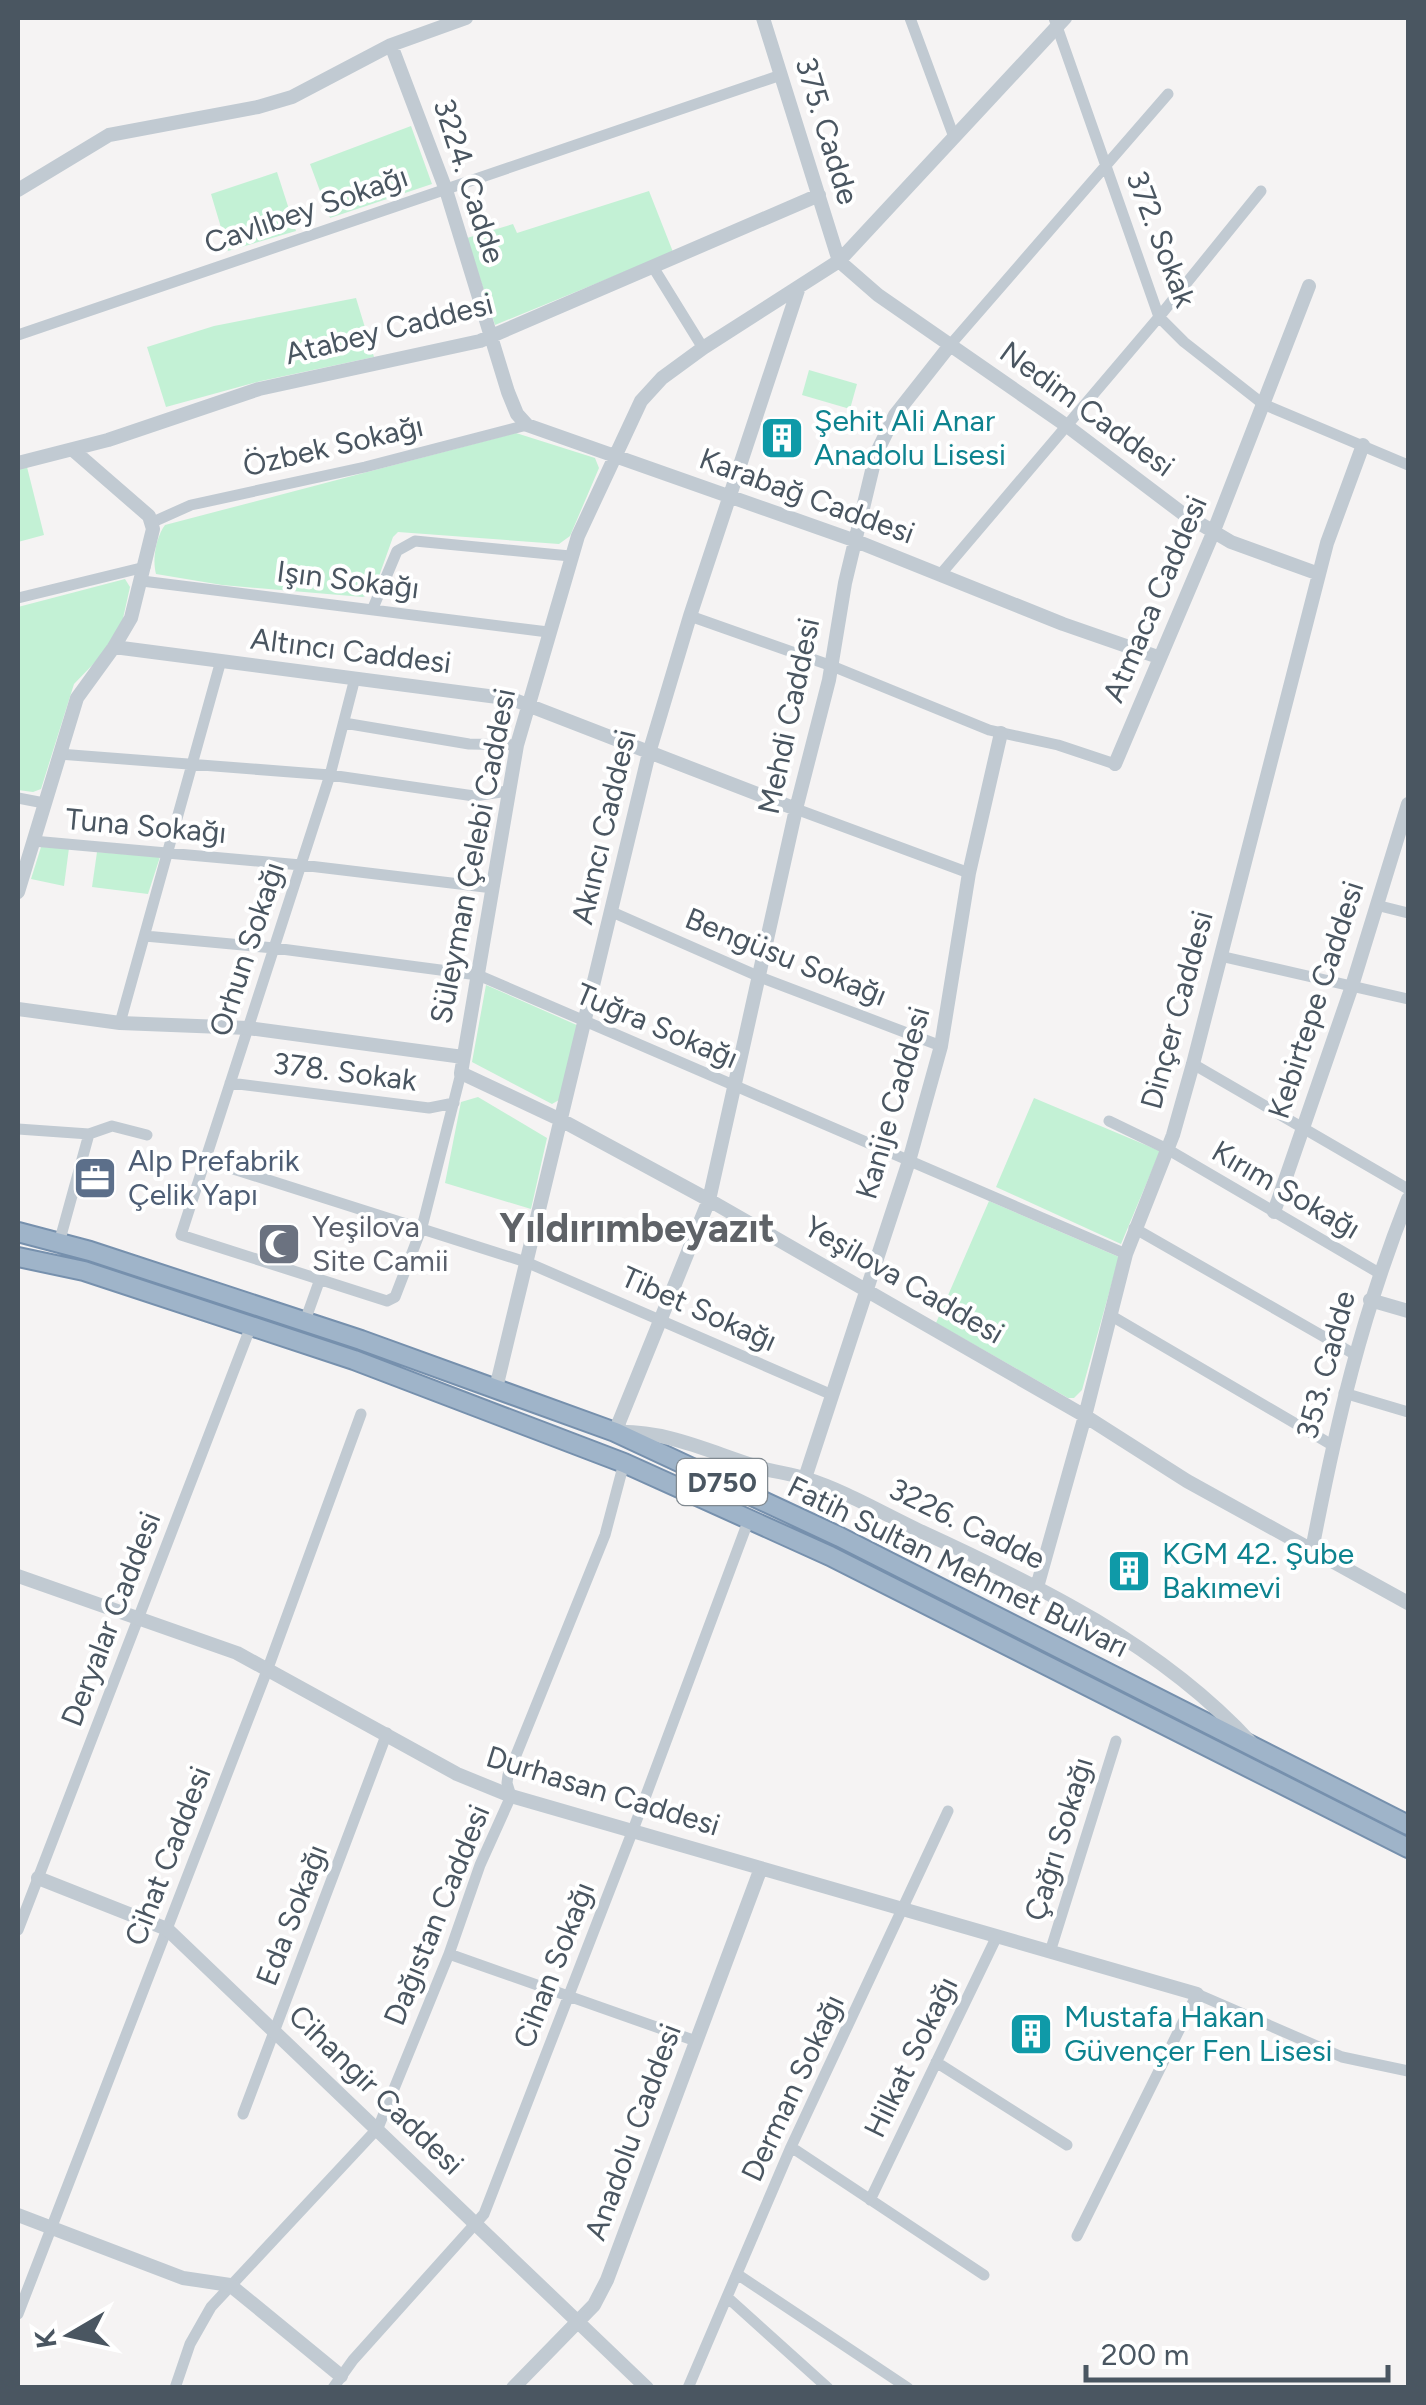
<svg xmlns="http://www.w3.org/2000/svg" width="1426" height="2405" font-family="Figtree,sans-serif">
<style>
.green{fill:#c3f1d5}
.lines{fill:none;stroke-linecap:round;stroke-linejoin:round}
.trunk-casing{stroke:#7690ad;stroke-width:22}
.minor{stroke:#c1cad2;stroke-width:11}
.tertiary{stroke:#c1cad2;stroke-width:14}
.trunk{stroke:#9fb4c9;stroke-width:18}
.labels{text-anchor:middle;stroke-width:8;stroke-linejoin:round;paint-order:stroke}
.shield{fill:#fff;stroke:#808990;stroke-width:2.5}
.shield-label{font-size:28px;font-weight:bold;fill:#4a5661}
.street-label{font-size:30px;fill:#4a5661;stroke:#fff}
.culture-label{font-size:30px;fill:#0d838f;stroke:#fff;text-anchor:start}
.service-label{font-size:30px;fill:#4e5e75;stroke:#fff;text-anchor:start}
.worship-label{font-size:30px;fill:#5b616d;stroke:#fff;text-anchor:start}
.district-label{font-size:40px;font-weight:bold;fill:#5f6368;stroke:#fff}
</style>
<rect width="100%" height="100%" fill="#f5f3f3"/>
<path class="green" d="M411 126 432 184 330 218 310 164Z
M277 172 296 231 228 251 211 194Z
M649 191 673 252 495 325 467 238 513 224 517 233Z
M356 298 374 357 261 381 166 407 147 347 214 326Z
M809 370 857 384 850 409 802 395Z
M516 433 595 458 599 468 570 536 559 544 398 532 393 537 373 593 363 597 222 585 156 574C152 559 156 537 165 525Z
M27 467 44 535 18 542V469Z
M125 579 130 587 122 623 103 654 74 684 41 789 33 792 18 790V607Z
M41 847 69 848 64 886 31 879Z
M97 852 160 857 148 894 92 887Z
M486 985 579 1026 559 1100 552 1104 472 1062Z
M478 1097 547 1138 531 1209 445 1183 461 1102Z
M1034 1098 1160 1151 1121 1244 996 1187Z
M989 1201 1119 1257 1082 1390 1074 1398H1068L936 1323Z"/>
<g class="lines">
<g class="trunk-casing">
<path id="trunk" d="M18 1232 90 1251 361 1340 615 1432 840 1537 1408 1825
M18 1257 84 1271 354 1360 624 1463 830 1556 1408 1848"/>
</g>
<path class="minor" d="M910 18 954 137
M1054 18 1159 317 1184 342 1263 404 1408 465
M653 267 703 348
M18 335 781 75
M951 344 1168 94
M153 522 191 505 365 467 527 425
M940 575 1159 317 1261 191
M142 581 548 632
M18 598 145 567
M373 608 397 551 415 541 570 556
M690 616 832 666 989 730 1058 745 1115 764
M355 678 330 775 181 1235 387 1301 395 1297 422 1227 461 1073
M344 723 469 744 517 745
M59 754 330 775 474 796 508 791
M18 798 44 803
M796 809 969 873
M33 841 301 865 493 888
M1376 905 1408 913
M612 912 760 977 941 1046
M145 936 274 948 478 975 1126 1254
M1220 956 1408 999
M120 1023 220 664
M1193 1064 1408 1189
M230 1083 429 1108 454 1103
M1109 1121 1167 1149 1379 1273
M18 1129 89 1134
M89 1134 112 1126 147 1135
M205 1160 526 1262 830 1394
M1134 1228 1354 1354
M59 1243 89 1134
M1110 1315 1332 1445
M305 1321 320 1279
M1344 1393 1408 1412
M18 1930 251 1326
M1050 1952 1116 1741
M449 1954 696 2041
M936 2062 1067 2145
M243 2114 387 1733
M791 2147 984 2275
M870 2200 997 1936
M1077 2236 1197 1994 1342 2057 1408 2071
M737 2274 908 2388
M727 2297 828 2388
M18 2314 268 1668 361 1414
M175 2388 190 2344 211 2307 378 2128 449 1954 480 1865 511 1796 507 1783 508 1775 605 1535 624 1463
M333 2388 353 2360 484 2214 633 1830 749 1519
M688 2388 791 2147 948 1811"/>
<path class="tertiary" d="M763 18 839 261 878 295 1067 426 1182 513 1231 542 1319 574
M1065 18 839 261 703 348 662 378 641 401 578 536 517 745 461 1073 561 1120 709 1200 1085 1416 1187 1481 1408 1603
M391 45 446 190 508 392 517 414 527 425 856 541 1063 624 1158 657
M18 190 109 135 258 107 292 97 391 45 466 18
M951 344 895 415 876 454 845 583 829 680 796 809 709 1200 615 1432C665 1430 708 1451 755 1466 772 1472 790 1473 807 1479 845 1491 882 1513 918 1530 1038 1585 1161 1645 1251 1743
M18 463 108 440 259 389 480 341 819 195
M114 647 512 699 796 809
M1115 764 1213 533 1309 286
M18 892 77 698 114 647 131 618 153 529 149 516 73 450
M18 1009 120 1023 248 1028 463 1057
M1274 1212 1352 986 1408 804
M1370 1300 1408 1311
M496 1388 649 753 690 616 798 290
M805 1478 909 1161 941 1046 969 873 1001 733
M1312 1550C1336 1425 1361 1317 1408 1199
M18 1576 237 1653 457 1774 511 1796 1197 1994
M1037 1587 1085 1416 1126 1254 1173 1135 1193 1064 1327 543 1363 445
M38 1878 167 1929 647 2388
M18 2215 183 2278 230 2285 341 2376
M513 2388 594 2305 607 2280 761 1868"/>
<use href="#trunk" class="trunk"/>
</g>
<defs>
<g id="building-square" transform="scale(2.25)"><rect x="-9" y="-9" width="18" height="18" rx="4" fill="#0f9aa8" stroke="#fff"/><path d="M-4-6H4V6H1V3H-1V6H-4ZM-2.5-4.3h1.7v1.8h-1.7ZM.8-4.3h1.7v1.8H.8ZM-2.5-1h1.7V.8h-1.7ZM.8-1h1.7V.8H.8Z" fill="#fff"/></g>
<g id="office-square" transform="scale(2.25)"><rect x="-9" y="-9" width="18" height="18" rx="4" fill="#5c6f8a" stroke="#fff"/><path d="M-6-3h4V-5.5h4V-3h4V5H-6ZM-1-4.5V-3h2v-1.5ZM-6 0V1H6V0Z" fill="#fff"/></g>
<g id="mosque-square" transform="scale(2.25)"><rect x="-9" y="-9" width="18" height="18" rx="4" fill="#6b7280" stroke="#fff"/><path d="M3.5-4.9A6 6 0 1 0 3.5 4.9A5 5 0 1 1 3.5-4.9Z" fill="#fff"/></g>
</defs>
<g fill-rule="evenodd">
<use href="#building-square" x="782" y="438"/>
<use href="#office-square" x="95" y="1178"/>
<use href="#mosque-square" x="279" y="1244"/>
<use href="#building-square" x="1129" y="1571"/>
<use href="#building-square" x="1031" y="2034"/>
</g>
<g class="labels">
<rect class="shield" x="677" y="1459" width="90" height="46" rx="8"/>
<g class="shield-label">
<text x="722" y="1492">D750</text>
</g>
<g class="street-label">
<text transform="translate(827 131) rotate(73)" y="10">375. Cadde</text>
<text transform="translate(469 181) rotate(72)" y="10">3224. Cadde</text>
<text transform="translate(306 210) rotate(-19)" y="10">Cavlıbey Sokağı</text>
<text transform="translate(1161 239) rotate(69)" y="10">372. Sokak</text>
<text transform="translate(389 329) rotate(-14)" y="10">Atabey Caddesi</text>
<text transform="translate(1087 409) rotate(36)" y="10">Nedim Caddesi</text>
<text transform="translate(333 446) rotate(-13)" y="10">Özbek Sokağı</text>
<text transform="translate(807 496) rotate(20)" y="10">Karabağ Caddesi</text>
<text transform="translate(348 580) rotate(7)" y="10">Işın Sokağı</text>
<text transform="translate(1155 599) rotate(-67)" y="10">Atmaca Caddesi</text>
<text transform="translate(351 651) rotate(7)" y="10">Altıncı Caddesi</text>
<text transform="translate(789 716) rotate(-78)" y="10">Mehdi Caddesi</text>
<text transform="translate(146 826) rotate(5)" y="10">Tuna Sokağı</text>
<text transform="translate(604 827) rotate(-77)" y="10">Akıncı Caddesi</text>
<text transform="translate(473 856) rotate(-79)" y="10">Süleyman Çelebi Caddesi</text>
<text transform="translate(247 949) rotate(-72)" y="10">Orhun Sokağı</text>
<text transform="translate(786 957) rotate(22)" y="10">Bengüsu Sokağı</text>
<text transform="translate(1316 1000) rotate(-72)" y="10">Kebirtepe Caddesi</text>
<text transform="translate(1177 1010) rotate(-75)" y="10">Dinçer Caddesi</text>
<text transform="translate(657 1026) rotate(23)" y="10">Tuğra Sokağı</text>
<text transform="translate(345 1072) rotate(7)" y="10">378. Sokak</text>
<text transform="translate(893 1103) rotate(-74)" y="10">Kanije Caddesi</text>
<text transform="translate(1286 1190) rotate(30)" y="10">Kırım Sokağı</text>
<text transform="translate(904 1280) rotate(30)" y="10">Yeşilova Caddesi</text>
<text transform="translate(699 1309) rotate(24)" y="10">Tibet Sokağı</text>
<text transform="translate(1326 1365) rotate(-75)" y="10">353. Cadde</text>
<text transform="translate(967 1524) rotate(26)" y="10">3226. Cadde</text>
<text transform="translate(958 1567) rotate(26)" y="10">Fatih Sultan Mehmet Bulvarı</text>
<text transform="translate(111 1619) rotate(-69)" y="10">Deryalar Caddesi</text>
<text transform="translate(603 1791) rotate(17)" y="10">Durhasan Caddesi</text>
<text transform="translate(1059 1839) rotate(-73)" y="10">Çağrı Sokağı</text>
<text transform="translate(168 1856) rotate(-69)" y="10">Cihat Caddesi</text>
<text transform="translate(292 1915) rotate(-69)" y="10">Eda Sokağı</text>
<text transform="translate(437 1915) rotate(-68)" y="10">Dağıstan Caddesi</text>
<text transform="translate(554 1965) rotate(-69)" y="10">Cihan Sokağı</text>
<text transform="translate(911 2057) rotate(-64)" y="10">Hilkat Sokağı</text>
<text transform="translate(793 2088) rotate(-65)" y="10">Derman Sokağı</text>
<text transform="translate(376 2090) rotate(44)" y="10">Cihangir Caddesi</text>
<text transform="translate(633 2132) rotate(-70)" y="10">Anadolu Caddesi</text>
</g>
<g class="culture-label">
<text x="814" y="431">Şehit Ali Anar<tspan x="814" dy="34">Anadolu Lisesi</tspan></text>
<text x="1162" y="1564">KGM 42. Şube<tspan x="1162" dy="34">Bakımevi</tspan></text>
<text x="1064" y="2027">Mustafa Hakan<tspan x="1064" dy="34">Güvençer Fen Lisesi</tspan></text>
</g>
<g class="service-label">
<text x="128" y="1171">Alp Prefabrik<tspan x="128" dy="34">Çelik Yapı</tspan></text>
</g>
<g class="worship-label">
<text x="312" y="1237">Yeşilova<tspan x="312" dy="34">Site Camii</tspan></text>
</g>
<g class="district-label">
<text x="637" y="1242">Yıldırımbeyazıt</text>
</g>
</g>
<rect width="1426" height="2405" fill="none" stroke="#4a5661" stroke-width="40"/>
<g transform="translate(70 2335) rotate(261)" stroke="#ffffff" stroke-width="8" paint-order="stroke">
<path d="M0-8L18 38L0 25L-18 38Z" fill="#4a5661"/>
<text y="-15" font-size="28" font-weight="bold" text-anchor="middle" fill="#4a5661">K</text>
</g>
<path d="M1086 2365v15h302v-15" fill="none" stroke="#4a5661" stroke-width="5"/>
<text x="1101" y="2365" font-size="30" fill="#4a5661" stroke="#ffffff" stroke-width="8" paint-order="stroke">200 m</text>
</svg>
